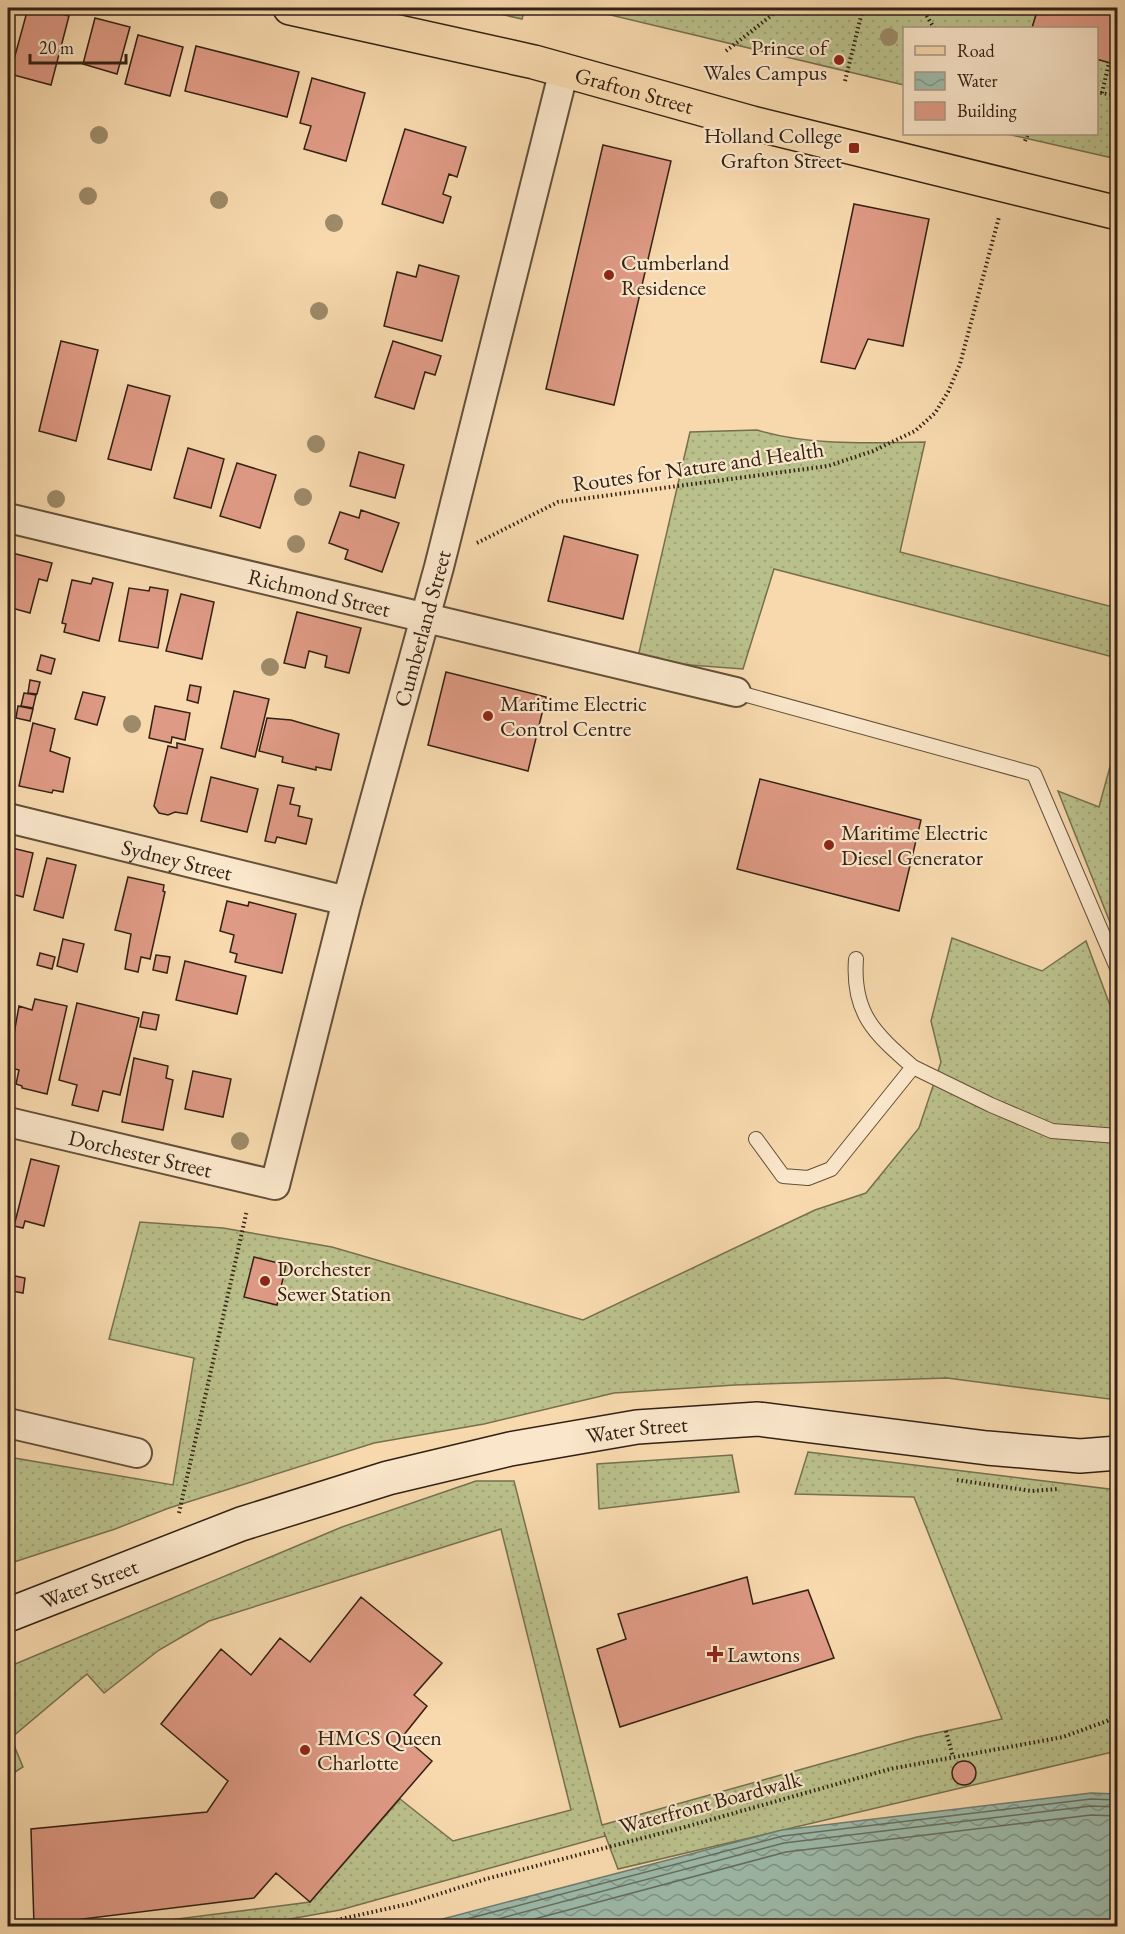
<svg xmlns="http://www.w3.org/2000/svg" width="1125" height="1934" font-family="'EB Garamond',serif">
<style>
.grass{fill:url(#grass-dots);stroke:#767050;stroke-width:1.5}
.water{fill:url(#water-waves);stroke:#727d6e;stroke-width:1.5}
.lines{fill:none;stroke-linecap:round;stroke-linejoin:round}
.shore{stroke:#686e5f;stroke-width:1.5}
.building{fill:#df9a85;stroke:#322114;stroke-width:1.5}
.lane-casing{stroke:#634f3a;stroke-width:16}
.street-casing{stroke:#634f3a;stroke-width:32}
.secondary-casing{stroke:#322114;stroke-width:36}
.primary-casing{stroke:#322114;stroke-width:36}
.path{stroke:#322114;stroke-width:4;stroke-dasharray:1.5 3;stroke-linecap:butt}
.lane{stroke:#fae6ca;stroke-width:14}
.street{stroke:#fae6ca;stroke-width:28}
.secondary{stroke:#fae6ca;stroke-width:33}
.primary{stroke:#f7d9ad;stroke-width:33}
.tree{fill:#9d8a69}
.poi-dot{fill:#8f2418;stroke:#fae6ca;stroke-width:2}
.labels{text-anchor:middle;stroke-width:4.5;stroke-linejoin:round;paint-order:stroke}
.poi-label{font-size:22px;fill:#322114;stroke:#fae6ca;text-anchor:start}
.street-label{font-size:22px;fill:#322114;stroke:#fae6ca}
</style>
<defs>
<pattern id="grass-dots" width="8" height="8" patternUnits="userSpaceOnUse" patternTransform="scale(1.5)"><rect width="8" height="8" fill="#bac08b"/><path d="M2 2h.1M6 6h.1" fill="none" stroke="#a0a577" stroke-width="1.8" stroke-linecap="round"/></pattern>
<pattern id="water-waves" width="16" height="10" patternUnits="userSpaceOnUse" patternTransform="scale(1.5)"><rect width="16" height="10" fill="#9dbaaa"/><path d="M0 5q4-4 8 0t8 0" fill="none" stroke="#819789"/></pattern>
</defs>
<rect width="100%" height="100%" fill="#f7d9ad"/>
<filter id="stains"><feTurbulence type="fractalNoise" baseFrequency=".00333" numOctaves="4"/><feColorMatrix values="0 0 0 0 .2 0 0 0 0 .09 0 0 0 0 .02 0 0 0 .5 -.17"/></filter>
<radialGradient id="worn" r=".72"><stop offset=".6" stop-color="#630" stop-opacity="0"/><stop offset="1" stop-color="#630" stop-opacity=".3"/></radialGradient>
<path class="grass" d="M473 8H525L522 19Z
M602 8H725L737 10 738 8H1038L1032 28H904V85L602 13Z
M1097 59 1117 65V159L1007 134H1096Z
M757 430C811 446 870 443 925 442L900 552 1117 608V658L774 569 743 669 637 661 690 432Z
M1117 741 1118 940H1117L1058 791 1099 807Z
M952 938 1042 971 1086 941 1117 1024V1400L947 1378 735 1385 614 1393 484 1424 374 1443 169 1508 115 1529 8 1564V1457L173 1485 194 1358 109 1339 140 1222 223 1228 332 1247 583 1320 815 1210 866 1193 919 1128 941 1062 931 1021Z
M808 1452 1117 1490V1751L618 1869 604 1832 605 1836 340 1910 251 1926H122L310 1902 400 1799 453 1841 571 1810 501 1529 209 1621 159 1650 104 1693 87 1674 11 1738 23 1767 15 1772H8V1667L342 1527 476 1481H514L602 1825 917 1737 1002 1719 914 1497 795 1494Z
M732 1455 739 1492 599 1509 597 1464Z"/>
<path class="water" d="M1091 1793 1117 1794V1926H416L782 1830Z"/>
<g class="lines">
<path class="shore" d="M440 1926 783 1836 1091 1799 1118 1800
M471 1926 784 1843 1091 1806 1118 1807
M508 1926 786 1852 1091 1815 1118 1816"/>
</g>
<path class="building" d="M28 8H38L69 16 51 85 10 74Z
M1038 8H1118V65L1096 59V28H1032Z
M95 18 130 27 117 74 83 64Z
M138 35 183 47 170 96 125 84Z
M196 46 299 72 287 117 185 91Z
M312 78 365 93 346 161 304 149 311 126 300 123Z
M405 129 466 147 457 177 449 174 443 194 451 197 443 223 382 204Z
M603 145 671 161 614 405 546 389Z
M854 204 929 219 903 346 868 339 855 369 821 362Z
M419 265 459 276 442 341 384 326 397 272 416 277Z
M61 341 98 350 76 441 39 431Z
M393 341 441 356 435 375 425 372 414 409 375 397Z
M128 385 170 396 151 470 108 459Z
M188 448 224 459 211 508 174 498Z
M359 452 404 465 395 498 350 486Z
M237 463 276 475 260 528 220 516Z
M361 510 399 523 382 572 345 559 348 550 329 543 340 512 359 518Z
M564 536 638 555 623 619 548 601Z
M8 552 52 563 47 581 39 579 30 613 8 607Z
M93 578 113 583 99 641 64 632 66 624 62 623 72 580 91 584Z
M150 587 168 590 158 648 119 641 129 588 149 591Z
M181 594 214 602 202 659 166 651Z
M297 612 361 628 349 673 325 667 327 656 309 651 305 668 284 663Z
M41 655 55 659 51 674 37 670Z
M446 672 546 697 528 771 428 745Z
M30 680 40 682 37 694 28 693Z
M190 685 201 687 198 703 187 700Z
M234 691 269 699 255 757 221 748Z
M83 692 105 697 97 725 75 719Z
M24 693 36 695 33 708 21 706Z
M18 706 33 709 30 721 16 718Z
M155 706 190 713 185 740 172 737 171 743 149 738Z
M267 718 291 720 339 734 331 770 316 767V770L282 762 283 757 259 751Z
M33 723 55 729 50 751 70 758 63 792 53 790 52 793 19 786Z
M177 743 203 749 187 814 175 812 168 815 159 813 154 806 168 746 177 748Z
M211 777 258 789 247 832 201 821Z
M760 779 921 820 899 911 737 869Z
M278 785 294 788 290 804 300 806 298 816 312 819 306 844 277 837 275 843 265 841Z
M8 847 33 853 23 897 8 893Z
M47 858 76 865 63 918 34 910Z
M128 877 164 885 163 891 165 892 150 959 141 957 138 972 125 969 131 934 115 930Z
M227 901 248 906 249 902 296 914 282 973 235 962 237 954 230 952 234 935 220 931Z
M63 939 84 944 77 972 57 966Z
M40 953 55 957 52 969 37 965Z
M156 955 170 957 167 973 153 970Z
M185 961 246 976 237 1014 176 1000Z
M35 999 67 1006 47 1094 22 1088V1086L16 1084 19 1070 8 1067 19 1006 32 1010Z
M77 1003 139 1018 120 1095 103 1091 98 1111 72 1105 77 1085 59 1080Z
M143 1012 159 1015 156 1030 140 1027Z
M134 1058 168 1066 166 1078 173 1080 163 1130 122 1122Z
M193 1071 231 1079 223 1117 185 1109Z
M31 1159 59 1166 44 1226 25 1221 23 1228 14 1226Z
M254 1257 286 1265 277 1305 244 1297Z
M15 1276 25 1278 23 1293 12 1291Z
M8 1301 13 1302 8 1334Z
M747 1577 753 1604 808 1590 834 1658 620 1727 597 1649 626 1639 618 1614Z
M361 1597 442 1663 414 1695 427 1706 403 1736 432 1761 310 1902 276 1873 254 1898 34 1925 31 1829 207 1812 228 1781 161 1724 221 1649 251 1675 280 1638 310 1662Z
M952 1773a12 12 0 1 1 24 0a12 12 0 1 1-24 0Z"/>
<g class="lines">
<g class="lane-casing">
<path id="lane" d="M736 692 1034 774 1118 970
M856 959C852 1013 874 1033 913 1067
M756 1139 783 1176 808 1178 831 1169 913 1067 991 1105 1052 1131 1118 1136"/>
</g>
<g class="street-casing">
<g id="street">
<path id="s1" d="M8 518 736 692"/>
<path id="s2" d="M8 818 347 901"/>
<path id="s3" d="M8 1122 275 1185 347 901 439 567 564 70"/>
<path d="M8 1423 137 1453"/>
</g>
</g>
<g class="secondary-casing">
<g id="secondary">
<path id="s4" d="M8 1615 241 1524 388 1478 510 1449 637 1427 758 1419 987 1448 1080 1456 1118 1453"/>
</g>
</g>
<g class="primary-casing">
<g id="primary">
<path id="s5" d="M290 8 534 62 752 123 1118 213"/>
</g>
</g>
<path class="path" d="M922 8 934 28
M577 10 578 8
M726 51 781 8
M845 81 863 8
M1096 92 1118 96
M1102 93 1109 63
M1025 141 1028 134
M477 543 558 502 828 466 873 451 915 431 935 413 948 392 960 364 999 217
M957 1480 1032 1491 1057 1489
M179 1513 247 1210
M946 1731 953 1757
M310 1926 408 1904 486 1879 685 1827 890 1769 1063 1737 1107 1721 1118 1712"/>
<use href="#lane" class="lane"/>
<use href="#street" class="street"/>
<use href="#secondary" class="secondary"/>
<use href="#primary" class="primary"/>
</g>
<g class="tree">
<circle cx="889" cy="37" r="9"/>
<circle cx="99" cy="135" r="9"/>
<circle cx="88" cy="196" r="9"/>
<circle cx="219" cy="200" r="9"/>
<circle cx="334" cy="223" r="9"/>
<circle cx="319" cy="311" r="9"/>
<circle cx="316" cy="444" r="9"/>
<circle cx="303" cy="497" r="9"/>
<circle cx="56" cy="499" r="9"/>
<circle cx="296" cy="544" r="9"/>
<circle cx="270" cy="667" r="9"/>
<circle cx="132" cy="724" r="9"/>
<circle cx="240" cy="1141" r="9"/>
</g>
<g class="poi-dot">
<circle cx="839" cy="60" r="6"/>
<rect x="848" y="142" width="12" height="12" rx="3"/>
<circle cx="609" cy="275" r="6"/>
<circle cx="488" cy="716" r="6"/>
<circle cx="829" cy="845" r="6"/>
<circle cx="265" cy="1281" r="6"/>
<path d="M712 1645h6v6h6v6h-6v6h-6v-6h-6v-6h6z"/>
<circle cx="305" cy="1750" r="6"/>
</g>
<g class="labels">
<g class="poi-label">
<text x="827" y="55" text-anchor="end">Prince of<tspan x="827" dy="25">Wales Campus</tspan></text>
<text x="842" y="143" text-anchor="end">Holland College<tspan x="842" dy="25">Grafton Street</tspan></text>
<text x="621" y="270">Cumberland<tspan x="621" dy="25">Residence</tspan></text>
<text x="500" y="711">Maritime Electric<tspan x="500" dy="25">Control Centre</tspan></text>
<text x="841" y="840">Maritime Electric<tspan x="841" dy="25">Diesel Generator</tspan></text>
<text x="277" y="1276">Dorchester<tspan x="277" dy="25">Sewer Station</tspan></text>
<text x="727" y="1662">Lawtons</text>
<text x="317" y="1745">HMCS Queen<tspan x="317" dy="25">Charlotte</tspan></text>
</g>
<g class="street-label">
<text dy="8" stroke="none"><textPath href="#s5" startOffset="354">Grafton Street</textPath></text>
<text transform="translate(698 466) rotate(-8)" y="8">Routes for Nature and Health</text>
<text dy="8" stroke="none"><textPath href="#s1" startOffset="320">Richmond Street</textPath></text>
<text dy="8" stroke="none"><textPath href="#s3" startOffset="850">Cumberland Street</textPath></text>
<text dy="8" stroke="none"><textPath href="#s2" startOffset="174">Sydney Street</textPath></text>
<text dy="8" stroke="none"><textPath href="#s3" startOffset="136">Dorchester Street</textPath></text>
<text dy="8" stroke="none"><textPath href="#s4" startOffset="658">Water Street</textPath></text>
<text dy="8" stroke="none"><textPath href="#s4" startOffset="87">Water Street</textPath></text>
<text transform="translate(710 1802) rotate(-15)" y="8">Waterfront Boardwalk</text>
</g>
</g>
<rect width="1125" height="1934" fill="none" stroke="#f7d9ad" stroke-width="30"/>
<rect x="9" y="9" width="1107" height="1916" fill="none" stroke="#322114" stroke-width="3"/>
<rect x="15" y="15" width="1095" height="1904" fill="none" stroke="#322114" stroke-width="1.5"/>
<rect x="903" y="27" width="195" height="108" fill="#fae6ca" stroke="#aa9781" stroke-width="1.5"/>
<rect x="915" y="46" width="30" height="9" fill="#f7d9ad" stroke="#aa9781" stroke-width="1.5"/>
<text x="957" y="57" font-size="18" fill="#322114">Road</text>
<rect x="915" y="72" width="30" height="18" fill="url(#water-waves)" stroke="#aa9781" stroke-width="1.5"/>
<text x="957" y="87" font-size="18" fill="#322114">Water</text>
<rect x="915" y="102" width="30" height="18" fill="#df9a85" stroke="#aa9781" stroke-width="1.5"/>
<text x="957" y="117" font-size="18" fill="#322114">Building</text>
<path d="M30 54v9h96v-9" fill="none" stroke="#322114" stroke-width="3"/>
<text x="39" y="54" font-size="18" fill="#322114" stroke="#fae6ca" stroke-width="4.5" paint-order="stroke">20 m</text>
<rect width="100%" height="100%" filter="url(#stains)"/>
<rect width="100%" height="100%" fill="url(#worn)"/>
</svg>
